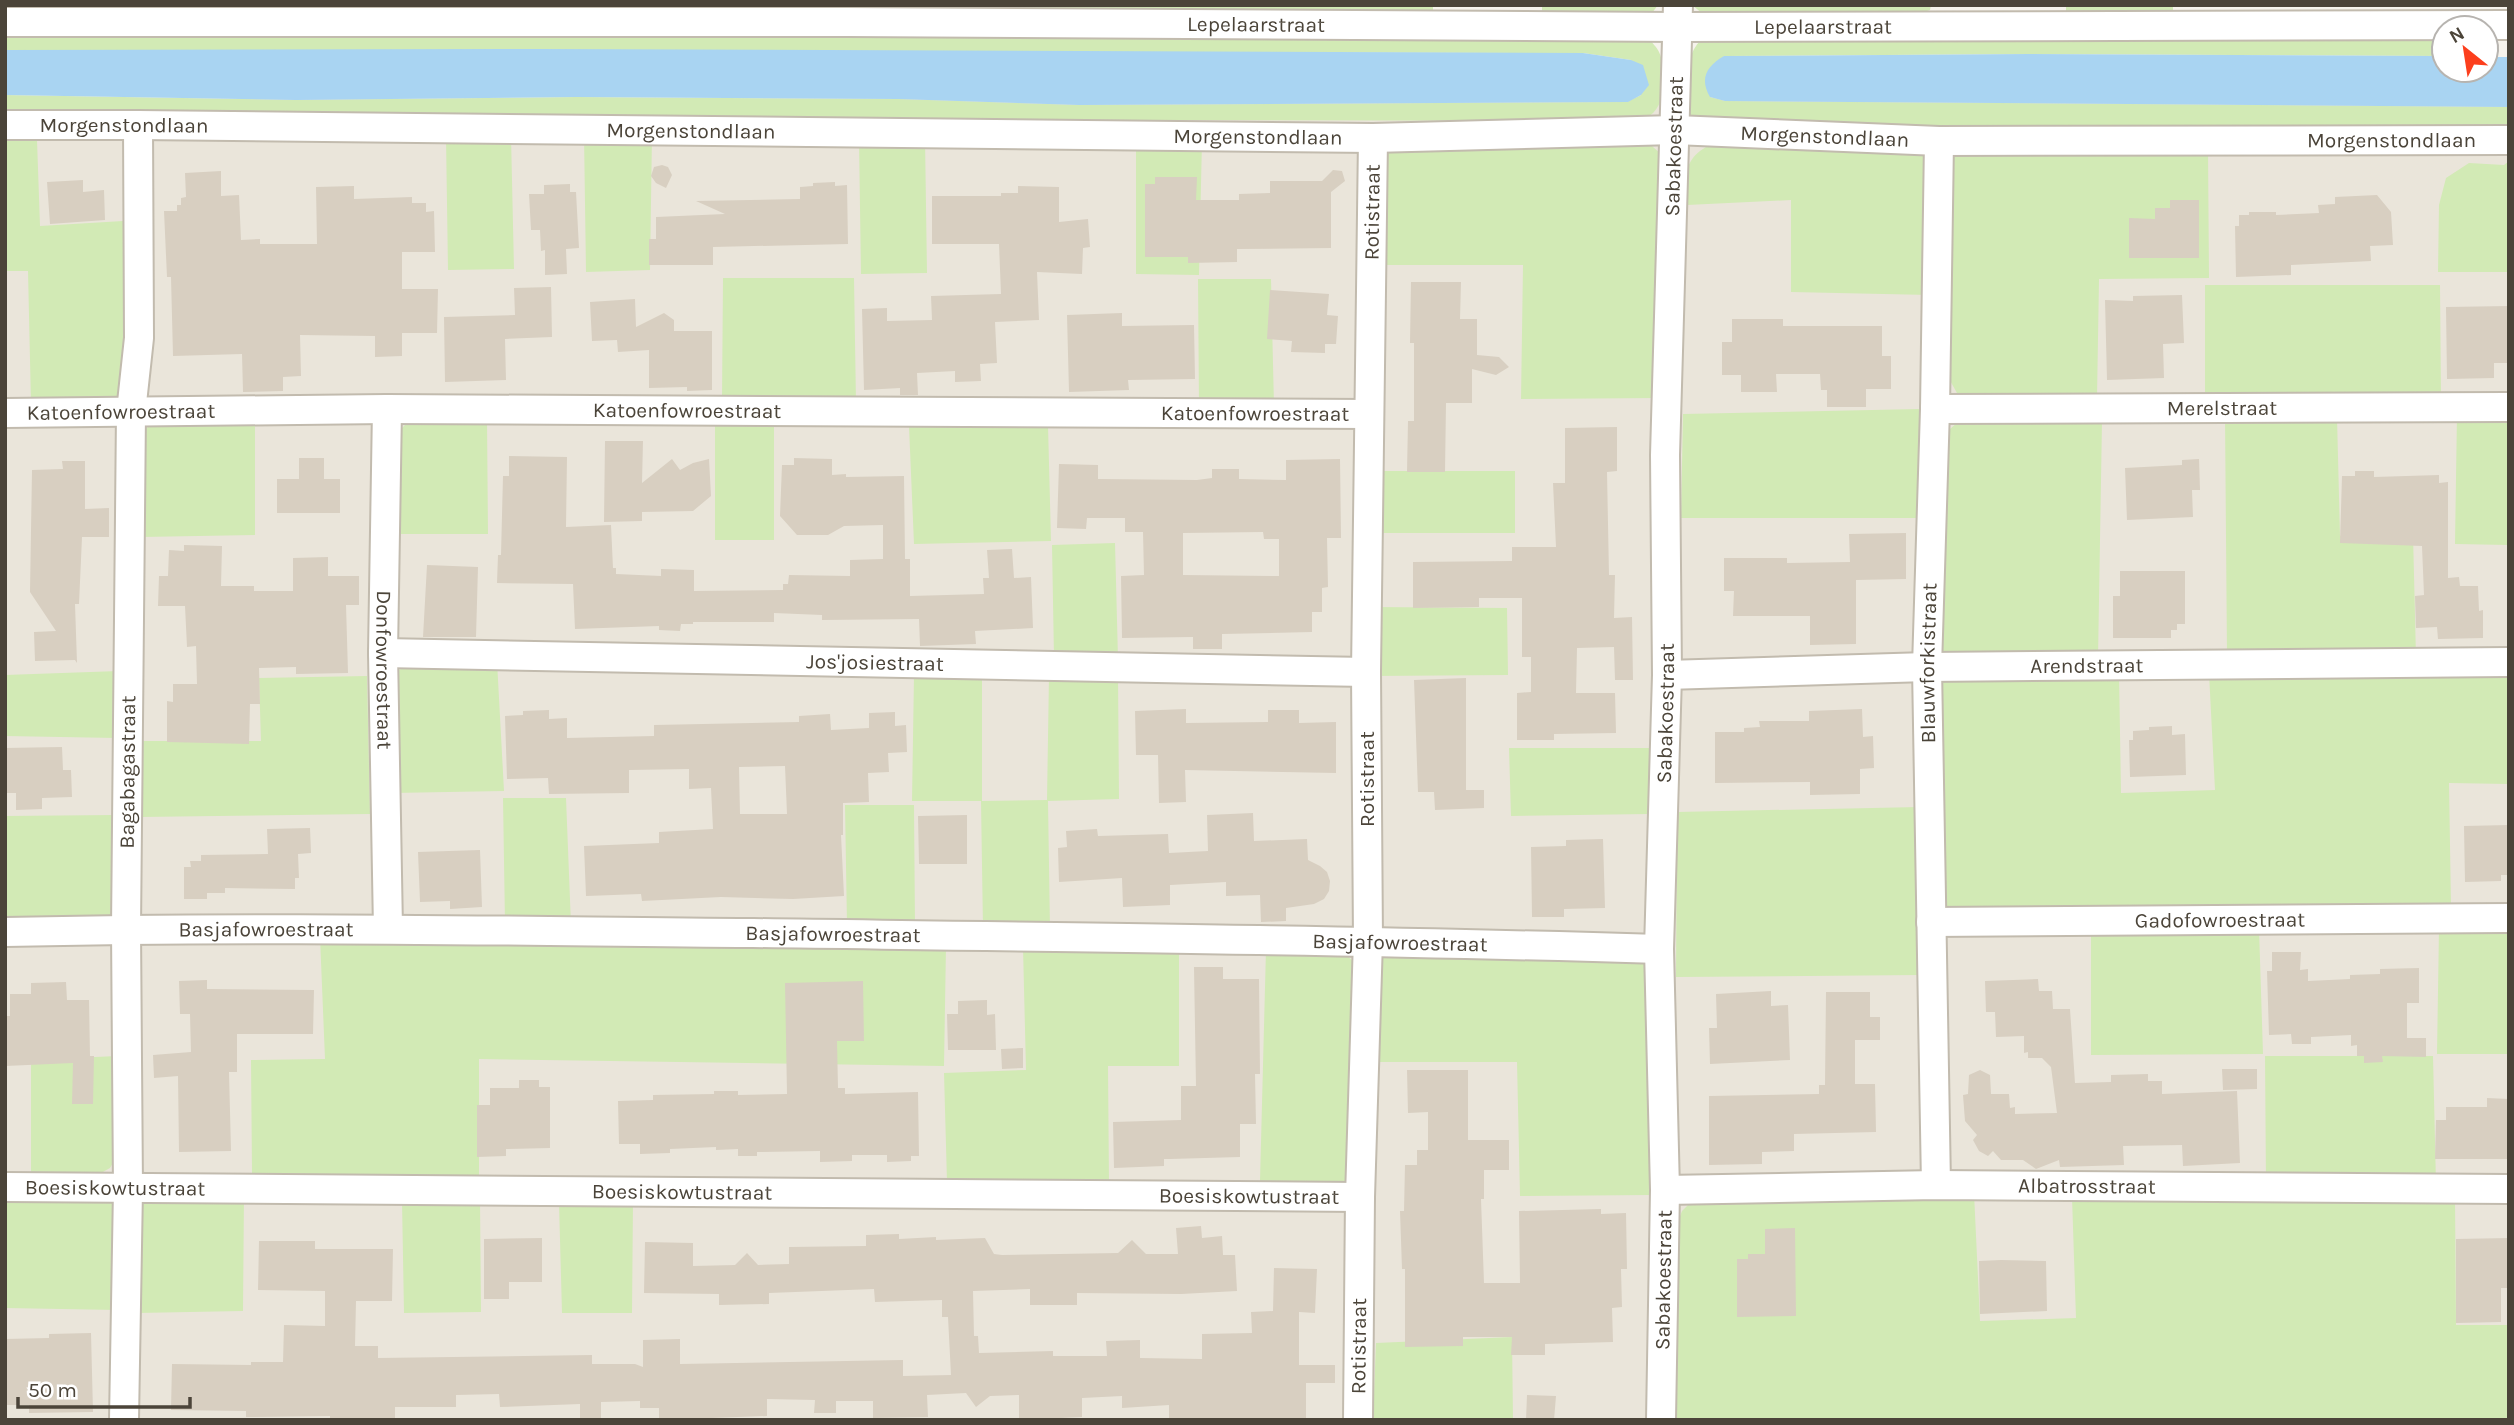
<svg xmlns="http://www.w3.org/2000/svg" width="2514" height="1425" font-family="Karla,sans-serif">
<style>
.residential{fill:#eae5da}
.green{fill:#d2eab5}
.water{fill:#a9d4f2}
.building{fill:#d8cfc1;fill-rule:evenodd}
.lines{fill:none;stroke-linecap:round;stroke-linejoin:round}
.minor-casing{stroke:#c2bbae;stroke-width:32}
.minor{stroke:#fff;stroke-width:28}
.labels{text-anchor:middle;stroke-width:5;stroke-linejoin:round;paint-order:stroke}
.street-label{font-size:21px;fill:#4b4439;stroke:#fff}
</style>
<rect width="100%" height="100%" fill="#f6f3ec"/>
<path class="residential" d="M2509 97V1420H5V99Z"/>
<path class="green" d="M5 5H322L304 14 5 13Z
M349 5H826L816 12 360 15Z
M862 5H1433V16L865 10Z
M1542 5H1658L1652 13 1638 17 1542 13Z
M1692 5H1931L1930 10 1911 17 1708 18Z
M2066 5H2173V14L2066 15Z
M5 28 1649 39C1652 43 1657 47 1659 52 1667 69 1667 108 1647 117 1641 120 1632 120 1625 121L5 118V95L296 100 577 97 898 99 1079 105 1627 102 1641 95 1631 60 1583 53 5 50Z
M2444 35V56L2027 54 1724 56 1710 97 1725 101 2509 107V131L1817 130 1699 121 1689 115C1685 92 1683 57 1701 40Z
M652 134 650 270 586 272 584 135Z
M511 136 514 269 448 270 446 137Z
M925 138 927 273 861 274 859 140Z
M37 140 40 226 123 221 124 385 121 396 106 407 31 404 28 271H5V141Z
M1136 140H1202L1199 275 1136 274Z
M1645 140 1661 154 1659 398 1521 399 1523 265H1381L1385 153 1393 142Z
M1706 147 1915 148 1929 159 1930 295 1791 292V200L1687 205C1687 179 1681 162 1706 147Z
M1961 147H2208L2209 278 2099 279 2097 398H1969L1957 393 1948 377 1949 161Z
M2509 161V272H2438L2439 205 2446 178 2469 163 2504 165Z
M723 278H854L856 403 722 399Z
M1198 279H1271L1274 406 1199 407Z
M2205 285H2440L2441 400H2205Z
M1919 409 1920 518H1681L1683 414Z
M2457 413 2509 414V545L2455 544Z
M2225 416 2337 417 2340 536 2413 534 2416 657 2227 656Z
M774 417V540H715V418Z
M1970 417 2102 421 2098 659 1945 657 1937 646 1943 435 1957 423Z
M487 419 488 534H395L398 432 408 422Z
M154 422 255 426V535L141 537 142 432Z
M1048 425 1051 541 914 544 909 426Z
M1382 471H1515V533H1381Z
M1115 543 1118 659 1054 658 1052 545Z
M1371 607 1507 608 1508 675 1370 676Z
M497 661 504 791 392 793V685L399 670 409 665Z
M119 671 117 738 5 736V675Z
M2509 671V784L2449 783 2451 907 1952 911 1943 903 1940 684 1948 678 2119 673 2121 793 2215 790 2209 673Z
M914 675H982V801L1047 800 1049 675H1118L1119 799 1048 801 1050 930 983 929 981 801H912Z
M367 676 370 814 140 817V741H261L259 678Z
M1509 748H1649V814L1511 816Z
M503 798H566L571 925 505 924Z
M845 805H914L915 927 847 925Z
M1919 807 1920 975 1676 977 1677 812Z
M115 815 113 919 5 928V816Z
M2091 926 2259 928 2263 1054 2091 1055Z
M2509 927V1054H2437L2439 928Z
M320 937 946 946 944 1066 479 1059V1177L252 1173 251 1060 325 1059Z
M1023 947H1179V1066H1108L1109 1185 947 1182 944 1073 1026 1070Z
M1266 949 1345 954 1354 962V1171L1345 1181 1331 1185 1260 1181Z
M1390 951 1648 962 1652 1195 1520 1196 1517 1062H1375L1380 957Z
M117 1056 116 1158 110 1168 99 1174 31 1175V1060Z
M2265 1056H2433L2436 1184H2266Z
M1974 1193 1980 1321 2076 1318 2072 1197 2455 1198 2456 1325H2509V1420H1676L1674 1409 1677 1224 1682 1211 1693 1200Z
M5 1194 105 1195 114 1204 118 1310 5 1308Z
M244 1195 243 1311 137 1313 141 1205 150 1196Z
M480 1200 481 1312 404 1313 402 1201Z
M633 1202 632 1313H562L559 1203Z
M1512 1337 1513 1420H1373L1376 1343Z"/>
<path class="water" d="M537 49 1583 53 1631 60 1643 65 1649 85 1641 95 1628 102 1079 105 898 99 577 97 296 100 5 95V50Z
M2027 54 2444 56V70H2486V57H2509V107L1725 101 1710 97C1699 78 1707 66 1724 56Z"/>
<path class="building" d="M662 165 668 167 672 175 666 188 656 183 651 176 654 167Z
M1333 170 1342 171 1345 181 1331 192V248L1237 249V262L1188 263V257H1145V184H1155V177H1197L1196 200H1239V194L1270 193V181H1322Z
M221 171V196L239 195 241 240 260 239V244H317L316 187 354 186V199L412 197V203H426V212L434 211 435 252H402V289H438L437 333H402V356L375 357V336L300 335 301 376 283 377V391L243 392 242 354 173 356 171 277H167L164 211H177V205H181V198L186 197 185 173Z
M83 180V192L104 190 105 220 50 224 47 182Z
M835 182V186L847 185 848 244 713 247V265H649V239H656V217L725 214 696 201 800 199V187L813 186V183Z
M570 184V192H576L579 248 566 249 567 274 545 275V250L541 251 540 230H531L529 194H544V185Z
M1018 186 1059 187V222L1088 219 1090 247 1083 248 1082 274 1037 272 1039 320 995 322 997 363 980 364 981 381 955 382V371L917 373 918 395H900V388L864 390 862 309 887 308V321L932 320 931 296 1001 294 999 244H932V196H1001V193H1018Z
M2377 195 2391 212 2393 245 2370 246 2371 261 2291 265V275L2236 277 2235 226H2239V215H2249V212H2276V215L2319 213 2318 205 2335 204V197Z
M2170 200H2199V258H2129V218L2155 219V208H2170Z
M1411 282H1461L1460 319H1477V355L1499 357 1509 367 1496 375 1472 369V403H1446L1445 472H1407L1408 421H1414V343H1410Z
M551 287 552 337 505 339 506 380 445 382 444 317 515 315 514 288Z
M1270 290 1329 294 1327 315 1338 316 1336 344H1325V353L1291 352 1292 341 1267 339Z
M2182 295 2184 343 2163 344 2164 378 2107 380 2105 300 2133 301V296Z
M635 299 636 327 664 313 674 320V331H712V390L687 391V387L649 388V350L618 352 617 340 592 341 590 302Z
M2509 306V363H2494V378L2447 379 2446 307Z
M1122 313V326L1194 325 1195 379 1128 380 1129 390 1069 392 1067 315Z
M1732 319H1783V326H1882V356H1891V389H1866V407H1827V390H1821L1820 374H1776L1777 392H1741V375H1722V342H1732Z
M1617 427V471L1607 472 1609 575H1615L1614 618 1632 617 1633 680H1615L1614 647 1577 648 1576 693H1615L1616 733 1554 734V740H1517V693L1531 692V657H1522V598H1479V607L1413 608V562L1512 561V547H1556L1553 483H1565V428Z
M605 441H643L642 483 672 459 680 470 693 463 709 459 711 496 693 511 642 512V521L604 522Z
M509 456 567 457 566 527 611 525 613 568H616V574L661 576V569L694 570V591L783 590V584H788L789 575 850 576V560L883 559V525L844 526 828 535H797L780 516 782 465H794V458L832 459V475L846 474V477L904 476 905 559H910V596L984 594 983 578H989L987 550 1012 549 1014 578 1031 577 1033 628 975 631 976 644 920 646 919 619 822 620V615L774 613V622H693V624H681L680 631 659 630V626L575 629 573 584 497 583 498 555H501L503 476H509Z
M299 458H324V479H340V513H277V479H299Z
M1340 459 1341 538H1327L1328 587 1322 588V612H1312V632L1222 634V649H1193V637L1122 638 1121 576 1144 575 1143 532H1125V518H1087L1086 529 1057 528 1059 464 1098 465V479L1197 480 1212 478V469H1239V479L1286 480V460ZM1263 532 1264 539H1279V576L1183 575V533Z
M2199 459 2200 490H2192L2193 517 2127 520 2125 468 2182 465V460Z
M62 461H85V509L109 508V537H82L79 604H75L77 663 75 660 35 661 34 632 56 631 30 592 32 470 63 469Z
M2355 471H2374V477L2439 475V483L2448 482V578L2459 577 2460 586H2478L2479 611 2483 610V638L2438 639 2437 627 2416 628 2415 596 2424 595 2422 546 2340 543 2342 476H2355Z
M1906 533V579L1856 580V644L1810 645V616H1733L1734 591H1724V558H1787V563L1850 562 1849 534Z
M184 545 222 546 221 586H254V591H293V558L328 557V576H359V605H346L348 673 296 674V667L259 668 260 704H250L249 744 167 742V701L173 702V684H197L196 646 187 647 185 606H158L159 576H168L169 550 184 551Z
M427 565 478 567 476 637H423Z
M2120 571H2185V624H2177V630H2171V638H2113V596H2120Z
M1466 678V790H1484V808L1435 810 1434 792H1418L1414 680Z
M1186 709V723L1268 722V710H1299V723L1336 722V773L1185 770 1186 802 1159 803 1158 755H1136L1135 711Z
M1862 709 1863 737 1873 736 1874 768 1860 769V794L1810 795V782L1715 783V732H1744V728L1760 727 1759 721H1809V711Z
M549 710V719L567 718V738L654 736V725L799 722V716L830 714 831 730 869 728V713L895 712V726L906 725 907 752 888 753 889 772 868 773 869 802 843 803V835H841L844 896 793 899 721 897 642 901 641 894 586 896 584 846 659 843V832L713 829 711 788 689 789V769L629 770V793L549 794 548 778 507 779 505 716 523 715V711ZM785 766 787 814H740L739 767Z
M2172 726V735L2185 734 2186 775 2130 777 2129 740H2133V731L2149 730V727Z
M62 747 63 770H71L72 797 42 798V809L16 810V793H5V748Z
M1253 813 1254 841 1307 839 1308 860 1320 866 1327 872 1330 881 1329 891 1324 899 1314 904 1286 908V921L1261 922 1260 895 1226 896V882L1170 885V905L1123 907 1122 878 1059 882 1058 848 1067 847 1066 831 1097 829 1098 836 1168 834 1169 853 1208 851 1207 815Z
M967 815V864H919L918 816Z
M2509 825V875H2501V881L2465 882 2464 826Z
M310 828 311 853 298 854 299 878H295V889L225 888V893H207V899H184V867H191L190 861H201V855L268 854 267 829Z
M1603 839 1605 908 1564 909V917H1532L1531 847 1566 846V840Z
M480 850 482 907 450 909V901L420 902 418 852Z
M2272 952H2301L2300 970 2308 969V981L2350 979V975L2380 974V969L2419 968V1003H2407V1038H2426V1057L2382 1056 2383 1062 2364 1063V1056H2357V1045L2351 1046V1035L2311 1037V1044H2292L2291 1034 2269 1035 2267 971H2272Z
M1194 967H1223V979H1259L1260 1074H1255L1256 1124H1240V1157L1170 1159H1164V1166L1114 1168 1113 1122 1181 1120V1086H1196Z
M2038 979 2039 991H2052L2053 1009H2070L2075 1083 2111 1082V1075L2148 1074V1081H2162V1094L2237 1091 2240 1163 2183 1166 2182 1145 2123 1146 2124 1165 2060 1167 2059 1160 2036 1169 2023 1160H2001L1993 1151 1988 1156 1979 1151 1973 1140 1977 1135 1965 1121 1963 1095 1968 1094 1969 1075 1980 1070 1990 1075 1991 1094H2009L2010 1108 2015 1107V1114L2057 1113 2051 1067 2042 1058H2028V1052L2024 1053V1036L1996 1037 1995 1012H1986L1985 981Z
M207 980V989L314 990 313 1034H237V1072H229L231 1151 179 1152 178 1076 154 1078 153 1055 191 1052 190 1014H180L179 981Z
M863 981 864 1041H837L838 1088H845V1094L918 1092 919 1156H911V1161L887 1162V1155H852V1161L820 1162V1151L757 1152V1156H738V1149L716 1150V1147L670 1149V1153L640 1154V1144H619L618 1101 653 1100V1095L714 1094V1091H738V1095L787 1094 785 983Z
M66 982 67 1000H89L90 1056H94L93 1104H72L73 1063 5 1066V1016H10V994H31V983Z
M1771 991V1006L1788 1005 1790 1060 1710 1064 1709 1028H1717L1716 994Z
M1826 992H1870V1017H1880V1040H1855V1084H1875L1876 1132 1794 1134V1151L1762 1152V1164L1709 1165V1096L1819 1094V1085H1825Z
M987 1000V1015L995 1014 996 1050H948L947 1014H958V1001Z
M1023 1048V1068L1002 1069 1001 1049Z
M2222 1069H2257V1089L2223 1090Z
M1407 1070H1468V1140H1509V1170H1484V1199H1481L1484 1283H1520L1519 1211 1601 1209V1214L1626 1213 1627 1269H1621L1622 1307 1612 1308 1613 1342 1545 1344V1355H1511L1512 1337H1463V1346L1405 1347V1269H1402L1400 1211H1404L1405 1165H1417V1150H1428V1112L1408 1113Z
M519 1080H539V1087H550V1148L506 1149V1156L477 1157V1105H490V1088H519Z
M2487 1098 2509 1099 2508 1159H2435L2436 1120H2446V1107H2487Z
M1201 1226 1202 1238 1222 1236 1223 1255H1235L1237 1291 1181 1294 1077 1293V1305H1030V1289L973 1291 974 1336H978L979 1353 1053 1351V1356H1107L1106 1341 1140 1340V1358L1202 1359V1334L1252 1333 1251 1312 1273 1311 1274 1268 1317 1269 1315 1313 1299 1312V1365H1335V1383H1306V1419L1169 1420V1405L1122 1408V1396L1082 1398V1417L1019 1420V1395L990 1396 976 1407 966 1393 927 1395 928 1417 873 1418V1401H836V1413H814L815 1400 767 1399V1416L659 1420V1408H640V1401L601 1402V1419H580V1404L500 1407 499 1394 456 1395V1407H395V1420H330V1416L246 1417V1411L171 1410 172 1364 251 1365V1362H283L284 1325 325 1326V1291L258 1290 259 1241H315V1249H393L392 1301H356L355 1346H378V1358L592 1355V1364H635L643 1367V1340L680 1339V1364L903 1360V1376L951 1375 948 1317H942V1300L875 1302 874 1289 769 1293V1304L719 1305V1294L644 1293 645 1242 693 1243V1266L735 1265 747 1253 758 1265 789 1264V1247L866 1246V1235L899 1234V1239L936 1237V1240L985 1238 994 1254 1002 1255 1118 1253 1132 1240 1146 1254H1178L1176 1228Z
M1795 1228 1796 1316 1737 1317V1259H1748V1254H1765V1229Z
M542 1238V1282H509V1299H484V1239Z
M2509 1238V1288H2501V1322L2456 1323V1239Z
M2001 1260 2046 1261 2047 1311 1980 1314 1979 1261Z
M91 1333 93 1412 29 1413V1405H5V1339L49 1338V1334Z
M1527 1395 1556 1396 1554 1420H1526Z"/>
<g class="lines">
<g class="minor-casing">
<g id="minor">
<path id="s1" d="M5 22H847L1677 27 2509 25"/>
<path id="s2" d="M5 125H138L1373 138 1675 130 1939 141 2509 140"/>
<path id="s3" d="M387 409 383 653 388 929"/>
<path id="s4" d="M1935 409 2509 407"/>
<path id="s5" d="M5 413 387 409 1369 414"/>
<path id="s6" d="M383 653 1366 672"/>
<path id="s7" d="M1667 675 1927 667 2509 662"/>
<path id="s8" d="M1931 922 2509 918"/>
<path id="s9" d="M5 932C254 926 504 931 753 933 1055 937 1357 940 1659 949"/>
<path id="s10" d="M1936 1185 1927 667 1935 409 1939 141"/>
<path id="s11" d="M5 1187 1360 1197"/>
<path id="s12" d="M1665 1190 1936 1185 2509 1189"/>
<path id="s13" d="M124 1420 128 1189 126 929 131 412 139 338 138 125"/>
<path id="s14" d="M1358 1420 1360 1197 1368 940 1366 672 1373 138"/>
<path id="s15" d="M1661 1420 1665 1190 1659 949 1667 675 1665 455 1678 5"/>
</g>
</g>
<use href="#minor" class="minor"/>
</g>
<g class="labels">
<g class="street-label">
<text dy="7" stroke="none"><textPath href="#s1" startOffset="1251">Lepelaarstraat</textPath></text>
<text dy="7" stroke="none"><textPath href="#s1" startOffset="1818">Lepelaarstraat</textPath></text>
<text dy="7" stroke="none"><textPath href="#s2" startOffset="119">Morgenstondlaan</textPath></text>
<text dy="7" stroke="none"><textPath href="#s2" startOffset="686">Morgenstondlaan</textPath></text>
<text dy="7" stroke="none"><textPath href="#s2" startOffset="1820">Morgenstondlaan</textPath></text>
<text dy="7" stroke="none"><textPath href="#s2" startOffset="1253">Morgenstondlaan</textPath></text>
<text dy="7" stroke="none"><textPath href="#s2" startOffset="2387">Morgenstondlaan</textPath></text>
<text dy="7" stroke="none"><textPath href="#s15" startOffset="1274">Sabakoestraat</textPath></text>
<text dy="7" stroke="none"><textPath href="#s14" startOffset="1208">Rotistraat</textPath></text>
<text dy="7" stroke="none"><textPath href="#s4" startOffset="287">Merelstraat</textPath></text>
<text dy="7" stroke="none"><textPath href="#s5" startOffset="682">Katoenfowroestraat</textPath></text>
<text dy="7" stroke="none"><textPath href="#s5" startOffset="116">Katoenfowroestraat</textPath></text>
<text dy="7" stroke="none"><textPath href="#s5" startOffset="1250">Katoenfowroestraat</textPath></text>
<text dy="7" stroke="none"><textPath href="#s6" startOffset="492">Jos'josiestraat</textPath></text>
<text dy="7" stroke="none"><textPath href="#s10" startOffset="522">Blauwforkistraat</textPath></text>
<text dy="7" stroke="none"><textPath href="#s7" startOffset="420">Arendstraat</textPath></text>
<text dy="7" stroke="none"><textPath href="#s3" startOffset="261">Donfowroestraat</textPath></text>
<text dy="7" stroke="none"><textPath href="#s15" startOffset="707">Sabakoestraat</textPath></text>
<text dy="7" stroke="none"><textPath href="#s13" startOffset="648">Bagabagastraat</textPath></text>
<text transform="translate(1367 779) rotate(-90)" y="7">Rotistraat</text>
<text dy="7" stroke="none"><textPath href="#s8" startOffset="289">Gadofowroestraat</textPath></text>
<text dy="7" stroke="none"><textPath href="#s9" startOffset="261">Basjafowroestraat</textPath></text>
<text dy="7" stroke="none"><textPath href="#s9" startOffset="828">Basjafowroestraat</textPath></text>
<text dy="7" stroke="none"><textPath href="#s9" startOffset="1395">Basjafowroestraat</textPath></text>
<text dy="7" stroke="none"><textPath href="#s12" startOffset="422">Albatrosstraat</textPath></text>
<text dy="7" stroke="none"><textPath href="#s11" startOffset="110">Boesiskowtustraat</textPath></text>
<text dy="7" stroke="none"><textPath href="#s11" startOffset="677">Boesiskowtustraat</textPath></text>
<text dy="7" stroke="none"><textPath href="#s11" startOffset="1244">Boesiskowtustraat</textPath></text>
<text dy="7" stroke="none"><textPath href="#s15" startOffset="140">Sabakoestraat</textPath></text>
<text dy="7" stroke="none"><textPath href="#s14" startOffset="74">Rotistraat</textPath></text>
</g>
</g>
<rect width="2514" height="1425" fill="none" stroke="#4b4439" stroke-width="14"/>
<g transform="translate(2465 49) rotate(330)"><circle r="33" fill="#ffffff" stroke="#b7b4b0" stroke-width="2"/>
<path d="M0-5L12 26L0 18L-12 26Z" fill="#fc3f1d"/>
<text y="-10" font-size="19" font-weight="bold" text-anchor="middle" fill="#4b4439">N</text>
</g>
<path d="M18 1397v10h172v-10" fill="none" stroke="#4b4439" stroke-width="3.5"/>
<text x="28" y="1397" font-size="21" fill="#4b4439" stroke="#ffffff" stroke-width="5" paint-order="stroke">50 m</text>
</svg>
